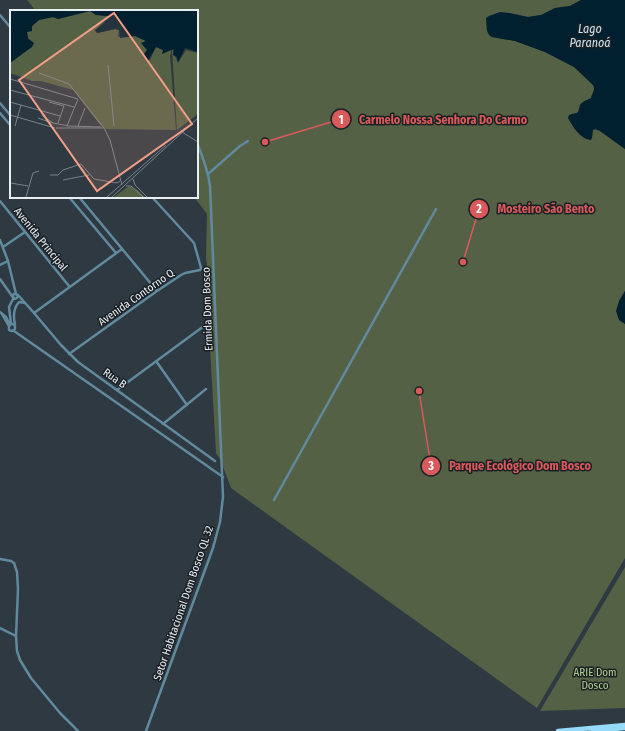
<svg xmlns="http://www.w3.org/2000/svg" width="625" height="731" font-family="'Fira Sans Condensed',sans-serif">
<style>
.green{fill:#546145}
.water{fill:#002030}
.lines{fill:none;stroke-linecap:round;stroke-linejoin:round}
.minor{stroke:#618a9e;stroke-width:2.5}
.primary{stroke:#96dafa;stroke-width:4.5}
.labels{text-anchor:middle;stroke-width:3;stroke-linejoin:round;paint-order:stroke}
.street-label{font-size:11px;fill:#e8eff5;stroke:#1b2024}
.park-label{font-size:11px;fill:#b4d091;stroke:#1b2024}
.water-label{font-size:12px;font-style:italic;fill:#cae6f6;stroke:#1b2024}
.inset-road{fill:none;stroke:#78828a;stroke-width:1}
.view{fill:#f49e88;fill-opacity:0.15;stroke:#f49e88;stroke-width:2}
.inset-edge{fill:none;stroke:#e8eff5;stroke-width:2}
.leader{fill:none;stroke:#da5a5b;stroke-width:1.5}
.callout-dot{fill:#da5a5b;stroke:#1b2024;stroke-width:1.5}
.mark-label{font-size:12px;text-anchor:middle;font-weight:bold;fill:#fff}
.callout-label{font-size:12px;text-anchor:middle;font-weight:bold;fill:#da5a5b;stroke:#1b2024;stroke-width:3;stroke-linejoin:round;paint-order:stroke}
</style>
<rect width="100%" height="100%" fill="#2e3942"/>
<path class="green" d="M27 0H581L570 6 555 8 541 15 528 17 509 13 492 37 515 41 545 52 574 67 593 85C596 89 592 94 591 98 588 100 583 101 580 105 579 107 579 110 577 113L571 114 592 138V134L593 130 595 129 600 131 625 149V291L619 301V320L625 324V558L537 708 231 488 221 461 216 453 209 330 213 327 206 256 207 214 194 197H197V11H36Z
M625 567V708L540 711Z"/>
<path class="water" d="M581 0H625V149L600 131 595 129 593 130C592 134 593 137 591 140 580 139 573 127 568 118L569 115 577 113 579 111 580 105 583 102 591 98C592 94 596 89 593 85L574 67 545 52 515 41 492 37C485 34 487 24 486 18L489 16 500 12 509 13 528 17 541 15 555 8 570 6Z
M625 291V324L619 320 616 311 619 301Z"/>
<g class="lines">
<path class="minor" d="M0 15 11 28
M0 103 11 116
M0 113 11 126
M208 174 240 146 248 141
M69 197 116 253
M79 197 157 291
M0 201 69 286
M0 240 8 261 16 294 18 296 17 298 15 299 12 296 14 294H16
M3 247 25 232
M0 265 8 261
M0 279 12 296
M18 295 34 313 61 345 78 362 215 461
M0 312 6 317 9 323
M34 313 122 249
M2 314 9 326V330L12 331 15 329V326L13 324H11L9 326
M11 324 9 307 13 299
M15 324C13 316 13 309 19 302L25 303
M14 331 223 477
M69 354 157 291 181 275 185 273 200 270 201 268 194 243 152 197
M156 361 187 405
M117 390 204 326
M163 424 206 389
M274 500 436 209
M0 559 11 561 14 563 17 572 18 589 16 636 17 651 20 660 31 678 60 713 78 731
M0 628 16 636
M146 731 213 548 220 522 223 497 210 186C208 171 203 157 197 143"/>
<path class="primary" d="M558 731 625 725
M593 731 625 728"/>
</g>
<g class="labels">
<g class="street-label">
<text transform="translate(41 239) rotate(51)" y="4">Avenida Principal</text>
<text transform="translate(136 297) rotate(-35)" y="4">Avenida Contorno Q</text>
<text transform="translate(207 309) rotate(-92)" y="4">Ermida Dom Bosco</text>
<text transform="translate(115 378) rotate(35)" y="4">Rua B</text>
<text transform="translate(183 603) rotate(-71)" y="4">Setor Habitacional Dom Bosco QL 32</text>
</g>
<g class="park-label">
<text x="595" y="676">ARIE Dom<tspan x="595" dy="13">Dosco</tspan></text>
</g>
<g class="water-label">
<text x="590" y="33">Lago<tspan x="590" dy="14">Paranoá</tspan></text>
</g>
</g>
<g transform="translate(10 10)">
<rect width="188" height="188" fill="#2e3942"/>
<path d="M80 1 86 5 98 6 85 21 87 23 105 19 109 20 108 27 125 26 136 31 132 33 137 40 136 51 140 50 146 37 153 40 152 44 162 38 160 46 166 120 96 119 90 115 63 80 31 71H22L0 63V53L24 33 18 28 17 22 21 21 22 16 29 10 43 7 48 9ZM162 39 168 53 176 40 188 43V104L167 120ZM119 176 126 179 135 187H104Z" fill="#546145"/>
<path d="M0 1H188V42L175 38 168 52 167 47 163 45 164 39 152 44 153 40 146 37 137 52 134 44 137 40 131 33 136 31 125 26 110 28 109 20 105 19 87 23 85 20 93 14 98 6 86 5 80 1 48 9 43 7 29 10 22 16V21L17 22 18 29 24 33 22 37 0 53Z" fill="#002030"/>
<path class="inset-road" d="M98 55 104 116M29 63 59 74 94 118 100 130 112 175M0 69 68 89 57 116M0 80 64 97M0 92 50 106M39 92 54 96M0 105 45 118M32 105 43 113M28 108 42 113M43 113 59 116 91 117M48 113 54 96M5 116 11 95M68 116 75 98M46 118H94M172 122 188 132M40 165H48L53 160 71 154 84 169 107 173 110 171M123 169 125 175 137 187M53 170 79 165M1 173 18 176M116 176H121L133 187M16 187 23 163 29 161M97 187 156 135M102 187 188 108"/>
<path class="view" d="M104 3 182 114 87 181 9 70Z"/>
<rect width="188" height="188" class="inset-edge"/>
</g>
<path class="leader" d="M265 142L341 119M463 262L479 209M419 391L431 466"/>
<g class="callout-dot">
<circle cx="265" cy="142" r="4"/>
<circle cx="463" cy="262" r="4"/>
<circle cx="419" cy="391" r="4"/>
<circle cx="341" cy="119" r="10"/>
<circle cx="479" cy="209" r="10"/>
<circle cx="431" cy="466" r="10"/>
</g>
<g class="mark-label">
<text x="341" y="124">1</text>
<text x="479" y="213">2</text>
<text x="431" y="470">3</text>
</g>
<g class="callout-label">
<text x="443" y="124">Carmelo Nossa Senhora Do Carmo</text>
<text x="546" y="213">Mosteiro São Bento</text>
<text x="520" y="470">Parque Ecológico Dom Bosco</text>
</g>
</svg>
